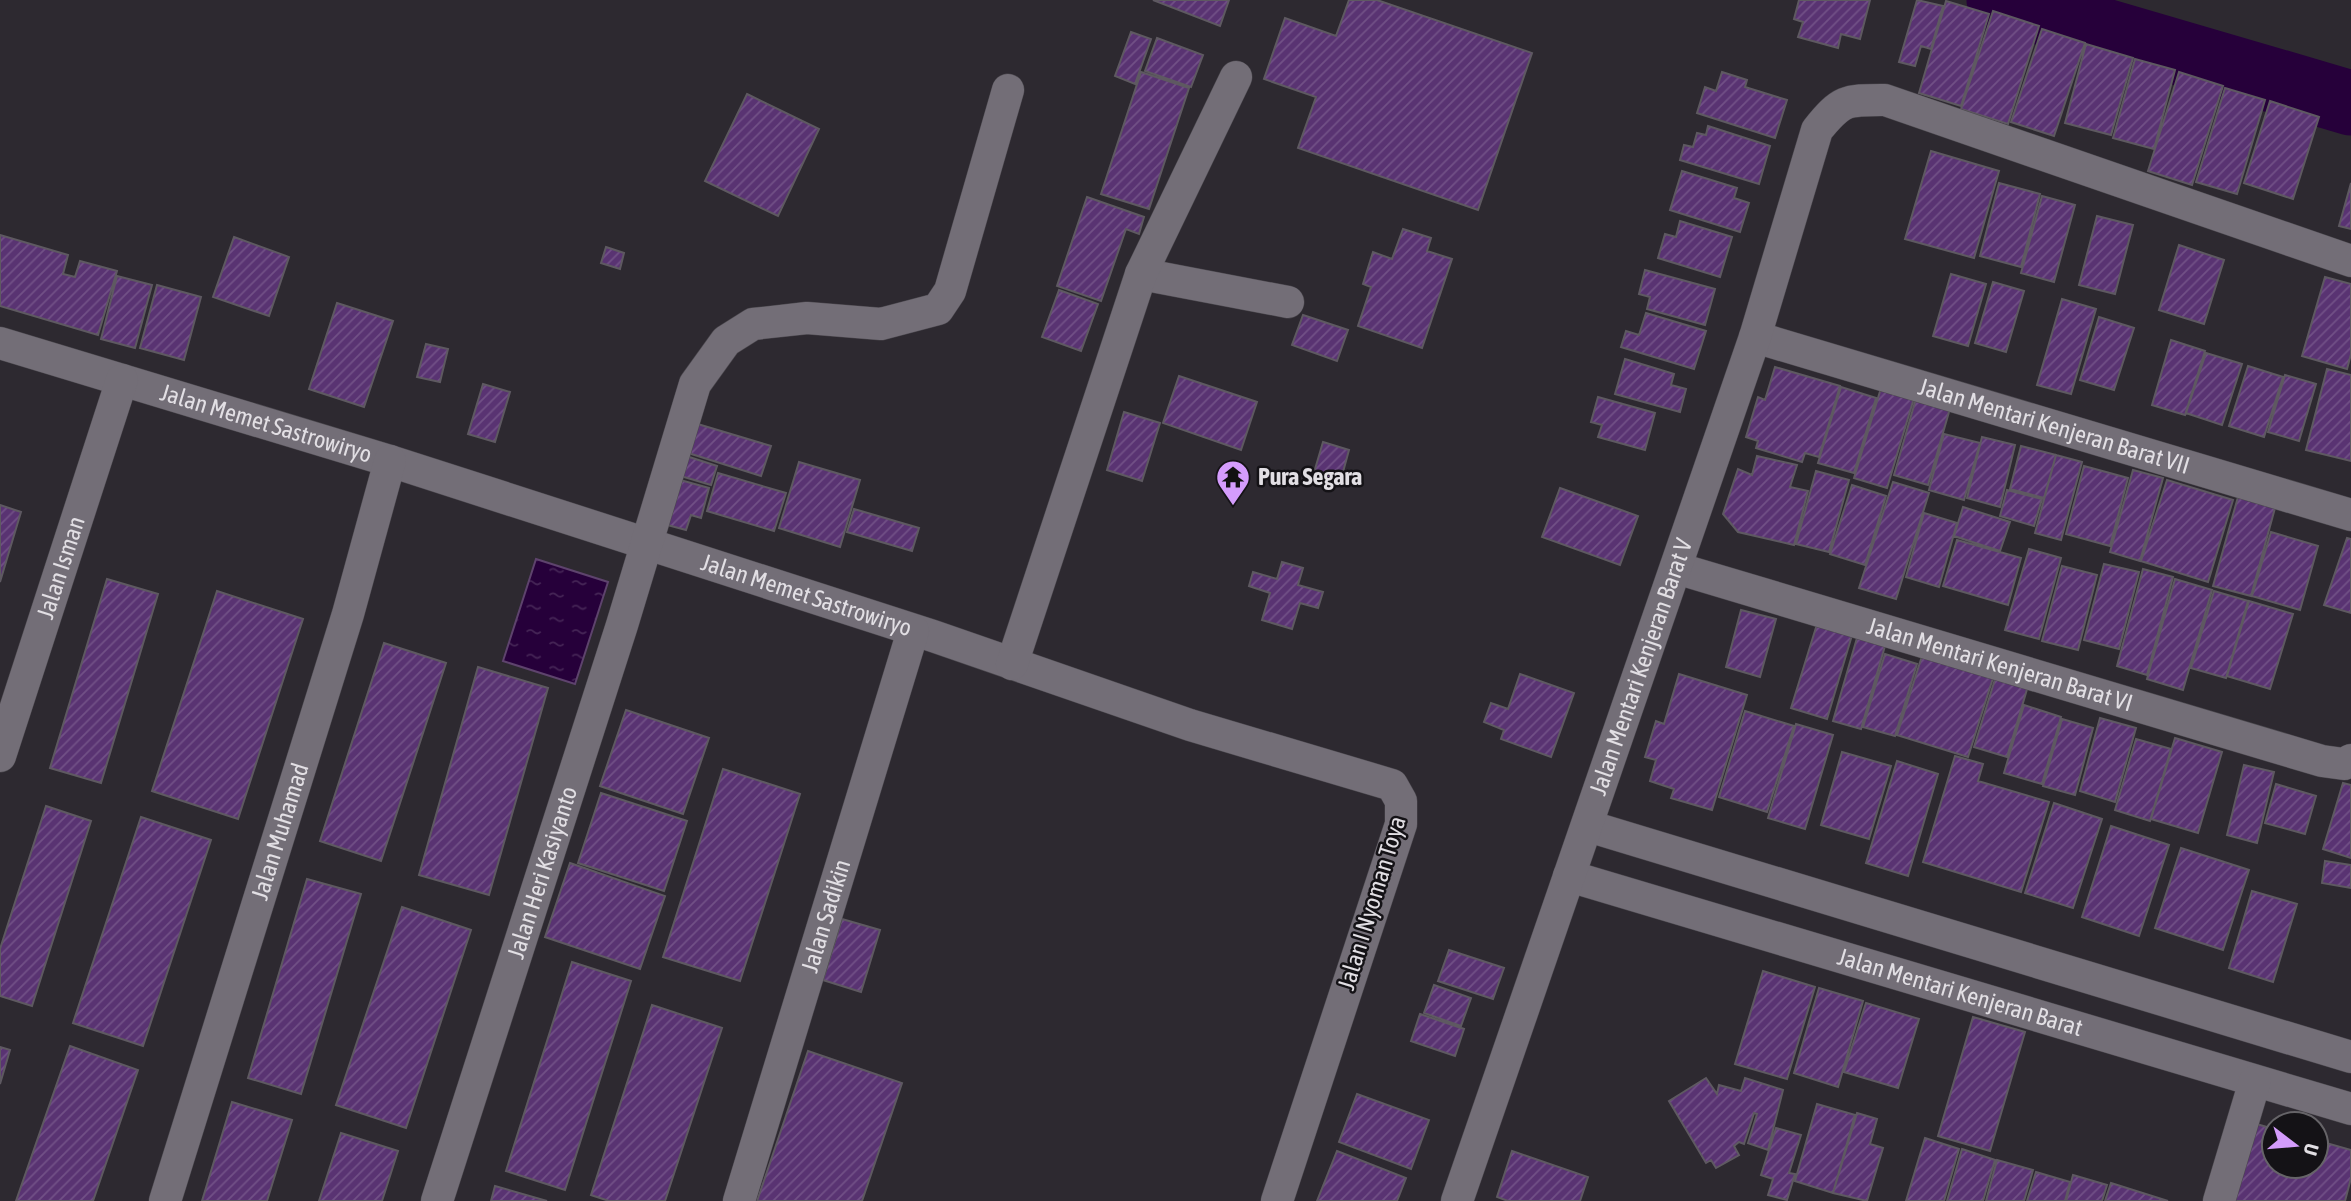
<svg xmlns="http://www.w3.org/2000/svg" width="2351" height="1201" font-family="'Asap Condensed',sans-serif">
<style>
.water{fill:url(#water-ripples);stroke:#5e436d;stroke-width:2}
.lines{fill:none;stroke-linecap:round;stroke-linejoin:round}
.river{stroke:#26003a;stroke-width:65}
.building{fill:url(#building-hatch);stroke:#5e5961;stroke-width:2}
.minor-casing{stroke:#4a474d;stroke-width:33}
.minor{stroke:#736e77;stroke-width:32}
.labels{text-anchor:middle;stroke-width:5;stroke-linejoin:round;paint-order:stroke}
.street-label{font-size:24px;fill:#e2dfe4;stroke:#141216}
.poi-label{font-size:24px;font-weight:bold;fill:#e2dfe4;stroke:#141216;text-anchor:start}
</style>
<defs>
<pattern id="water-ripples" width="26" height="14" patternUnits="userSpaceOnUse" patternTransform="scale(1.75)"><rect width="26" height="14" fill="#26003a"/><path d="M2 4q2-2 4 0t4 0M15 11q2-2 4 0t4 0" fill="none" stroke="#452556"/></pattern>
<pattern id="building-hatch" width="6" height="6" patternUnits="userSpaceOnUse" patternTransform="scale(1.75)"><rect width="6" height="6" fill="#593372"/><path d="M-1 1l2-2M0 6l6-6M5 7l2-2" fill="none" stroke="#715086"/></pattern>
</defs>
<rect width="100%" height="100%" fill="#2d2930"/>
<path class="water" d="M536 559 608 582 575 684 503 661Z"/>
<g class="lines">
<path class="river" d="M1999 0 2351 103"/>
</g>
<path class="building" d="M1153 0H1229L1220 26Z
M1349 0H1377L1532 53 1478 210 1298 148 1316 97 1264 79 1285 18 1336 36Z
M1799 0H1870L1860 39 1841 34 1838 48 1798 37 1803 22 1794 19Z
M1917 0 1943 6 1931 49 1921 46 1915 66 1899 62Z
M1946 1 1989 14 1961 106 1919 93Z
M1993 11 2039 26 2008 124 1961 109Z
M2042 29 2085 43 2054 136 2011 122Z
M1131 32 1151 39 1135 84 1115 76Z
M1157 38 1203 55 1191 87 1145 71Z
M2086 44 2133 58 2111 135 2065 123Z
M2135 59 2175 70 2154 149 2113 138Z
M1141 72 1189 88 1149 209 1101 194Z
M1722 72 1747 80 1745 87 1787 100 1775 138 1697 113 1705 87 1716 91Z
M2179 72 2223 86 2192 185 2148 171Z
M2225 88 2265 100 2237 194 2196 182Z
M747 94 819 129 778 216 705 181Z
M2270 101 2319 117 2293 199 2244 183Z
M1708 126 1770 146 1759 184 1680 160 1684 145 1693 147 1697 133 1706 135Z
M1931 151 1999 171 1974 258 1905 239Z
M1682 171 1737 188 1734 198 1749 203 1740 232 1670 210Z
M1999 183 2040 194 2021 267 1980 256Z
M2351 183V229L2339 226Z
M2042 196 2075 205 2054 282 2021 273Z
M1087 197 1144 217 1139 234 1126 229 1101 301 1057 286Z
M2097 216 2133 225 2115 294 2079 285Z
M1680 221 1732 237 1720 277 1658 258 1665 234 1676 237Z
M1403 229 1431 238 1427 251 1452 259 1422 348 1358 326 1371 287 1363 284 1373 252 1392 259Z
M0 235 68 255 63 274 75 277 80 261 117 271 98 335 0 306Z
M234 237 289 257 269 316 213 297Z
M2179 245 2224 260 2204 324 2159 310Z
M606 247 624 253 620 269 601 263Z
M1645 270 1715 289 1705 325 1647 309 1650 297 1639 294Z
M1951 274 1986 284 1968 346 1933 336Z
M117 276 152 285 135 348 101 339Z
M2325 277 2351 284V354L2347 369 2302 356Z
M1993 282 2024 291 2006 352 1975 343Z
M157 285 201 297 184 360 140 348Z
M1059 290 1098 304 1081 351 1042 337Z
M2062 299 2096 309 2071 394 2037 385Z
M337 303 393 321 364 407 309 389Z
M1646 313 1706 331 1694 369 1621 347 1626 331 1639 335Z
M1303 315 1348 330 1337 361 1292 345Z
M2099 317 2134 328 2114 390 2080 380Z
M2171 340 2205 351 2185 415 2152 405Z
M426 344 448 349 440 382 417 377Z
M2206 353 2242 364 2222 425 2186 413Z
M1625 359 1674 374 1671 385 1686 389 1680 412 1615 394Z
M2248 366 2283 377 2264 437 2229 426Z
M1775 367 1840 386 1819 457 1805 453 1802 462 1756 448 1758 441 1746 437 1758 397 1765 400Z
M2327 369 2351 375V461L2306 450Z
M2285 375 2316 384 2299 441 2268 432Z
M1179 376 1257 402 1241 450 1163 423Z
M483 384 510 392 495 442 468 434Z
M1841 387 1876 398 1854 473 1818 463Z
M1881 388 1914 398 1887 488 1854 478Z
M1917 395 1951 405 1928 485 1894 475Z
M1598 397 1655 413 1645 450 1598 437 1602 425 1591 422Z
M1124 412 1160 423 1142 481 1107 470Z
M691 422 771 446 761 476 682 451Z
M1944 434 1980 443 1964 500 1929 490Z
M1982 437 2015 445 2000 507 1967 498Z
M1323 442 1349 450 1340 483 1313 476Z
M2021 446 2056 455 2044 498 2010 489Z
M680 454 717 466 711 485 674 474Z
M2056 455 2082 462 2061 540 2035 533Z
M1757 456 1797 465 1790 487 1808 491 1794 545 1738 532 1723 514 1738 469 1752 475Z
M799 462 860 480 840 547 779 528Z
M2084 466 2128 478 2110 546 2066 534Z
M2133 470 2163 478 2140 561 2110 552Z
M1816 471 1849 480 1829 552 1796 544Z
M718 473 786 493 774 531 707 511Z
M673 478 709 488 701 518 691 515 686 530 660 523Z
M2167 480 2233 500 2208 582 2141 561Z
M1893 482 1929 493 1896 599 1859 588Z
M1852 485 1886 496 1865 565 1830 554Z
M1560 488 1638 516 1620 565 1542 537Z
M2007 490 2042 499 2034 526 2000 516Z
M2238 497 2275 508 2251 596 2213 586Z
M0 505 21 512 0 582Z
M1963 507 2010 522 2000 551 1954 536Z
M854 509 919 528 912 551 847 532Z
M1924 513 1957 523 1939 587 1906 577Z
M2271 532 2318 546 2300 610 2252 596Z
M2347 538 2351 539V613L2324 605Z
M1957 540 2021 558 2008 605 1943 586Z
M2029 549 2061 558 2039 639 2005 630Z
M1282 562 1303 568 1298 585 1323 592 1318 608 1300 603 1292 629 1262 620 1270 593 1249 586 1253 572 1277 579Z
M2104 564 2139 572 2119 649 2084 640Z
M2062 566 2097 575 2078 650 2042 641Z
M2143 569 2173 577 2147 675 2117 666Z
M107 579 158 594 101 783 50 768Z
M2175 579 2212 590 2183 690 2147 679Z
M217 591 303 619 238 819 152 791Z
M2214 591 2248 601 2226 678 2191 668Z
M2249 601 2293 614 2270 689 2227 676Z
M1741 610 1776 619 1760 677 1726 667Z
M1818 621 1853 632 1827 719 1791 708Z
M1859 631 1887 639 1861 729 1833 721Z
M384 643 446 663 381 861 320 841Z
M1885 654 1917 664 1895 736 1863 727Z
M1922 656 1993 678 1968 757 1897 735Z
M478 667 548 688 489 895 419 875Z
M1520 674 1574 693 1551 757 1501 739 1504 730 1484 722 1491 703 1508 709Z
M1679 674 1747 695 1712 810 1671 798 1674 789 1650 781 1656 760 1645 757 1656 721 1664 724Z
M1996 676 2028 686 2007 757 1974 747Z
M2024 705 2061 717 2042 784 2004 773Z
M626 710 709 738 683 814 600 786Z
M1745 711 1794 726 1767 812 1719 797Z
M2100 718 2136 728 2115 802 2080 791Z
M2062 719 2093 728 2075 795 2043 786Z
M1796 724 1833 735 1805 829 1768 818Z
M2175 738 2222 752 2198 833 2151 819Z
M2136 739 2171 749 2150 821 2115 810Z
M1842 752 1891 766 1869 839 1821 825Z
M1955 756 1983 764 1978 781 2049 802 2021 892 1923 862Z
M1897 761 1938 774 1908 876 1866 863Z
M2244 765 2274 772 2257 843 2227 835Z
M723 769 800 794 740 981 663 957Z
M2343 783 2351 785V858L2323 849Z
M2276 784 2316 796 2305 834 2265 823Z
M601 793 687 821 664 891 578 863Z
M2054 803 2102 819 2073 908 2025 893Z
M46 806 91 821 32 1006 0 996V949Z
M141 817 211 840 143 1046 73 1023Z
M2111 826 2169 845 2139 936 2082 917Z
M2181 848 2249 870 2223 950 2155 928Z
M2325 861 2351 865V888L2322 883Z
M570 863 665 896 640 969 545 937Z
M307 879 361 894 301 1094 248 1078Z
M2252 891 2297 904 2273 982 2229 968Z
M402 907 471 930 406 1128 336 1105Z
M842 919 880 930 861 992 823 980Z
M1449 950 1504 968 1493 999 1438 981Z
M572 962 631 981 565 1190 506 1171Z
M1763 971 1815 987 1787 1079 1735 1064Z
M1434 985 1471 998 1461 1026 1424 1013Z
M1819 988 1863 1001 1838 1087 1794 1073Z
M1866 1003 1919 1019 1898 1088 1844 1072Z
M652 1005 722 1028 665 1201H609L591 1195Z
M1420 1014 1464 1029 1455 1056 1411 1041Z
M1973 1017 2025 1032 1990 1151 1938 1136Z
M70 1046 138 1070 93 1201H16Z
M0 1047 10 1050 0 1084Z
M808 1051 902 1083 862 1201H757Z
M1706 1078 1717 1094 1719 1085 1741 1091 1745 1078 1783 1090 1768 1150 1748 1143 1757 1114 1754 1113 1744 1144 1739 1142 1734 1146 1739 1155 1716 1168 1711 1160 1706 1163 1669 1101Z
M1357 1094 1429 1120 1411 1169 1339 1142Z
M232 1102 292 1120 267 1201H202Z
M1817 1104 1855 1115 1833 1193 1795 1181Z
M1857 1113 1877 1119 1870 1144 1883 1148 1867 1201 1833 1193Z
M2253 1123 2274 1129V1166H2316V1140L2351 1150V1178L2345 1201H2231Z
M1776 1128 1801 1135 1789 1173 1795 1174 1787 1200 1768 1195 1773 1179 1761 1175Z
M341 1133 398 1151 382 1201H319Z
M1925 1138 1959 1149 1944 1201H1906Z
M1962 1149 1995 1160 1983 1201H1947Z
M1337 1151 1406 1178 1397 1201H1317Z
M1512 1151 1588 1177 1580 1201H1508L1497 1197Z
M1997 1160 2033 1170 2024 1201H1986Z
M2036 1172 2070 1182 2065 1201H2027Z
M2073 1175 2107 1185 2102 1201H2066Z
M2111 1183 2168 1201H2105Z
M495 1186 547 1201H491Z"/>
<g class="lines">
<g class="minor-casing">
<g id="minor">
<path d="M1141 274 1288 302"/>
<path id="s1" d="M1755 337 2351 515"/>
<path id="s2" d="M0 343 390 461 933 636 1190 725 1392 785 1401 801V824L1277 1201"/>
<path id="s3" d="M1676 568 2322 761 2344 764 2351 760"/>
<path d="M1012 664 1141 274 1236 77"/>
<path id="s4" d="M0 756 122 380"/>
<path d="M1588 826 2351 1057"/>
<path id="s5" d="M1569 876 2351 1109"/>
<path id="s6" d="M165 1201 348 614 390 461"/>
<path id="s7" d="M437 1201 622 625 695 384 726 341 753 324 807 318 881 324 938 309 950 291 1008 90"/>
<path id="s8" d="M739 1201 913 631"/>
<path id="s9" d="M1457 1201 1755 337 1817 130C1842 99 1846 100 1885 100L2351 261"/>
<path d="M2219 1201 2255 1081"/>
</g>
</g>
<use href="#minor" class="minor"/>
</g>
<defs>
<g id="temple-pin" transform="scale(1.75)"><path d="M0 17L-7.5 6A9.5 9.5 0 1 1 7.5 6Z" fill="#d49cfc" stroke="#141216"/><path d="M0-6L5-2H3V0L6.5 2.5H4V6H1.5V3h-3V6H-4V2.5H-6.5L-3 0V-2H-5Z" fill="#111"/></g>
</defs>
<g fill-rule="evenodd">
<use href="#temple-pin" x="1233" y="477"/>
</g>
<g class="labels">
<g class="street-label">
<text dy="8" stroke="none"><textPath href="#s2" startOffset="278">Jalan Memet Sastrowiryo</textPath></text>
<text dy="8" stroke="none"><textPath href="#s1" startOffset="312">Jalan Mentari Kenjeran Barat VII</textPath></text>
<text dy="8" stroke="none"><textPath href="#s4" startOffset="198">Jalan Isman</textPath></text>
<text dy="8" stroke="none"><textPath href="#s2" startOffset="845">Jalan Memet Sastrowiryo</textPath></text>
<text dy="8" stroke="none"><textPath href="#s3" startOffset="338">Jalan Mentari Kenjeran Barat VI</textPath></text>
<text dy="8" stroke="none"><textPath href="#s9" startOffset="565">Jalan Mentari Kenjeran Barat V</textPath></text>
<text dy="8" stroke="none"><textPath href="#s6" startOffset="387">Jalan Muhamad</textPath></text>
<text dy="8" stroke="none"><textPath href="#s7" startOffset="345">Jalan Heri Kasiyanto</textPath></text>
<text transform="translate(1372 903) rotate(-73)" y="8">Jalan I Nyoman Toya</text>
<text dy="8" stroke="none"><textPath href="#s8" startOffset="298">Jalan Sadikin</textPath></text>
<text dy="8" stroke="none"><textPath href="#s5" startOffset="408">Jalan Mentari Kenjeran Barat</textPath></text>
</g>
<g class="poi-label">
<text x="1258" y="485">Pura Segara</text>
</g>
</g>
<g transform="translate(2295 1145) rotate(106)"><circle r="33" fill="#141216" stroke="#666468" stroke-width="2"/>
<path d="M0-5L12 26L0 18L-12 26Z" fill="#d49cfc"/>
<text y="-10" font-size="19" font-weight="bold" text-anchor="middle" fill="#e2dfe4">U</text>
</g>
</svg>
